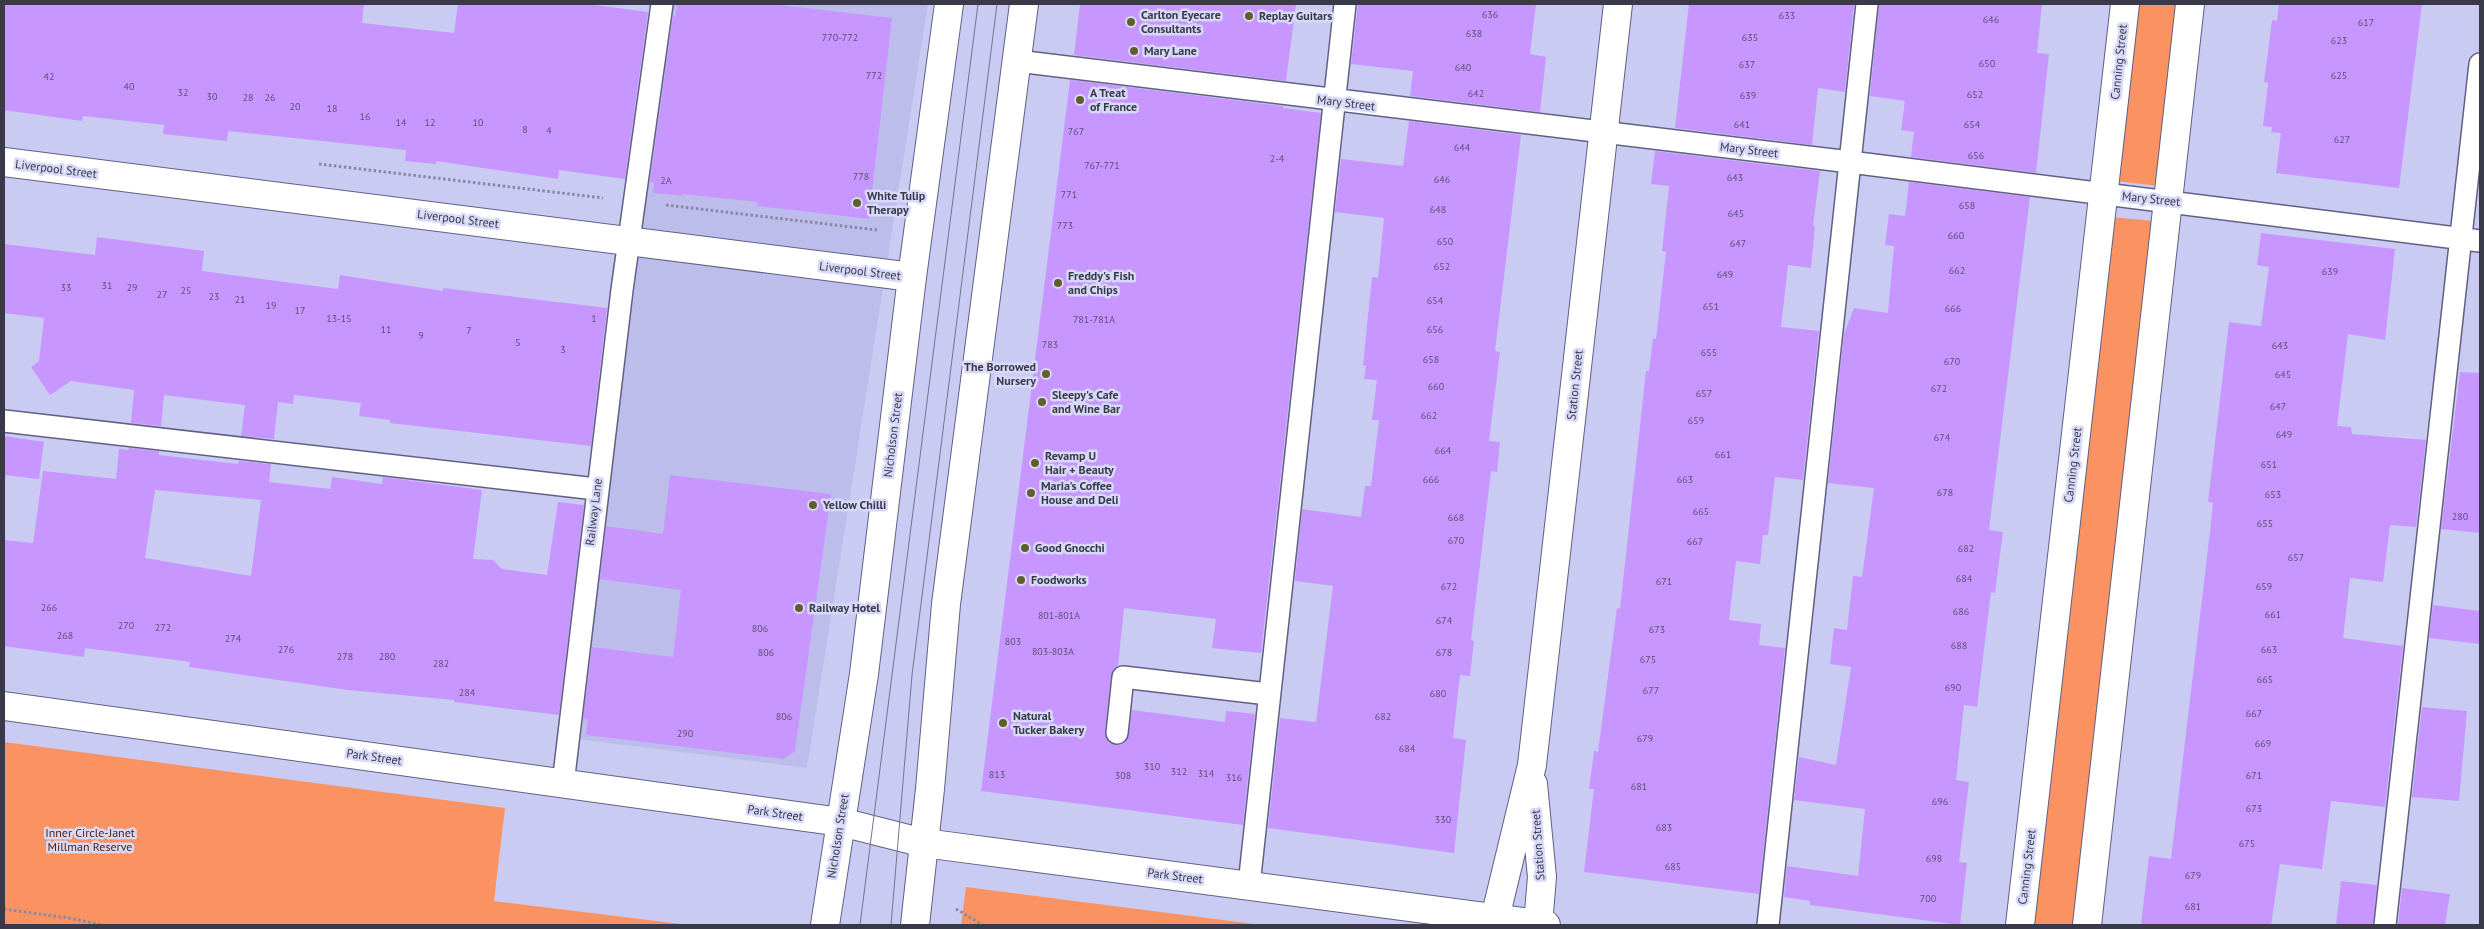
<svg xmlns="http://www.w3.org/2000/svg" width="2484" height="929" font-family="'PT Sans',sans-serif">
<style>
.built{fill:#bdbdec}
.green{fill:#fa9262}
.building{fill:#c796ff;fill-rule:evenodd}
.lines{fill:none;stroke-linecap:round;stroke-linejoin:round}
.lane-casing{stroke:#616084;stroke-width:24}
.street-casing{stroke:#616084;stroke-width:30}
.secondary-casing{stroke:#616084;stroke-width:30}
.primary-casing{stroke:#616084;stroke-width:30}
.path{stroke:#8888a5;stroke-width:3;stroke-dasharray:2.5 2.5;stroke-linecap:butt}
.lane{stroke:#fff;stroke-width:21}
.street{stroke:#fff;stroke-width:28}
.secondary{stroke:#fff;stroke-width:28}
.primary{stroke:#fff;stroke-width:28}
.tram{stroke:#74748e;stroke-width:1}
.poi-dot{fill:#625e2b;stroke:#d8d8f9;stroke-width:2}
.labels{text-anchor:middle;stroke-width:5;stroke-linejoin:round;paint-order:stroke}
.number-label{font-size:10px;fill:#5c5076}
.poi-label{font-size:12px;font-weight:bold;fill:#393949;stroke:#d8d8f9;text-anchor:start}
.street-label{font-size:12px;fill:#393949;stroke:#d8d8f9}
.park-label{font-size:12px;fill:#4f230d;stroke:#d8d8f9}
</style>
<rect width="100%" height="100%" fill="#cacbf3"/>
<path class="built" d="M671 4H928L807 768 577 739Z"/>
<path class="green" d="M2134 4H2179L2159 186 2115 181Z
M2110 217 2155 221 2076 925H2031Z
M4 742 505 808 494 901 689 925H4Z
M966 887 1262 925H961Z"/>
<path class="building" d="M4 4H364L362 23 454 33 458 4H587L648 12 625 179 559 170 558 179 436 161V164L405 161 406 150 228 131 227 141 163 134 164 125 83 116 82 121 4 110Z
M677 4H771L892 18 869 219 757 206 758 202 683 194V196L653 193 654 183 650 182 673 16H676Z
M1080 4H1296L1286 81 1074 55Z
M1358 4H1536L1530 54 1546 57 1540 112 1410 96 1413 71 1351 64Z
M1689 4H1854L1845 92 1818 88 1812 145 1675 128Z
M1879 4H2042L2037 53 2049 54 2036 173 1911 157 1914 132 1901 130 1905 101 1870 96Z
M2279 4H2422L2399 188 2276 173 2281 133 2271 132 2272 127 2263 126 2268 83 2264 82 2272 20 2277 21Z
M1070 80 1283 106V108L1321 113 1261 653 1212 648 1216 619 1124 608 1118 666 1111 676 1105 732 1109 743 1115 745 1122 744 1127 740 1132 710 1225 722 1226 711 1255 714 1243 825 981 791Z
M1409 121 1521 135 1495 351 1500 352 1489 441 1500 442 1497 472 1491 471 1471 640 1474 641 1470 676 1460 675 1453 738 1466 740 1454 853 1268 828 1280 718 1316 722 1333 586 1295 581 1302 509 1361 517 1365 486H1371L1379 420H1372L1377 380 1364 379 1366 366 1363 365 1372 277 1378 278 1384 218 1335 212 1341 159 1403 166Z
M1655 151 1820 171 1813 226H1815L1811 268 1788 265 1781 327 1819 331 1803 480 1775 477 1768 535H1763L1760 564 1736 561 1729 620 1761 624 1759 645 1785 648 1759 894 1584 872 1594 789H1589L1594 751 1598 752 1617 608 1620 609 1646 371H1649L1653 338 1656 339 1666 252 1662 251 1669 186 1651 184Z
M1909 182 2030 197 1989 530 2003 532 1999 562 1995 593 1991 592 1977 707 1964 705 1956 780 1969 782 1959 862 1967 863 1960 925 1810 905V901L1784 897 1787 866 1858 876 1865 809 1794 800 1799 757 1836 765 1851 667 1830 664 1834 628 1847 630 1853 576 1862 577 1874 488 1828 483 1844 334 1854 308 1888 313 1894 246 1885 245 1889 214 1905 216Z
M2261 233 2395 249 2385 340 2348 334 2337 426 2351 427 2352 434 2426 440 2416 527 2390 525 2383 582 2350 578 2343 638 2403 646 2385 807 2331 801 2322 869 2280 864 2271 925H2141L2149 856 2171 859 2210 532 2213 503 2208 502 2229 322 2261 326 2269 267 2257 265Z
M97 237 204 251 202 271 338 289 340 275 443 291V288L607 308 591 446 390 423V420L359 416 361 403 294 395 293 404 278 402 274 439 241 436 245 405 164 395 161 426 131 423 134 390 71 381 50 395 31 367 39 361 44 318 4 313V244L95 255Z
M2460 372 2480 373V533L2441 529Z
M4 436 44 442 39 479 4 475Z
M129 448 159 451V455L238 464 239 461 271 464 269 482 330 489 332 477 382 484 383 477 482 490 473 559 493 560 502 569 547 575 558 502 584 505 559 715 454 702V700L348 690 189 667 190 662 85 648 84 657 4 646V540L33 543 43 471 116 479 119 449 128 450ZM155 490 261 500 251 576 145 558Z
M670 475 831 494 795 751 783 759 586 735 588 719H583L592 647 673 657 681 590 600 579 606 526 663 534Z
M2433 605 2480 611V644L2429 638Z
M2422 707 2467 711 2459 801 2412 797Z
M2341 881 2377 885 2373 925H2336Z
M2402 888 2450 894 2445 925H2398Z"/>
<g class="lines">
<g class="lane-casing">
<path id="lane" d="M1017 61 1850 162 2480 241
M4 421 596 489
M1117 733 1123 677 1268 694
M563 784 622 290 662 4
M1249 885 1345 4
M1768 925 1867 4
M2385 925 2480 64"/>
</g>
<g class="street-casing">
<path id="street" d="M4 162 912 277
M4 706 841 822
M1533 784 1542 877 1538 924
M1495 918 1532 765 1618 4
M2020 925 2125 4
M2087 925 2190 4"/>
</g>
<g class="secondary-casing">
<path id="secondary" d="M841 822 924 843 1546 925"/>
</g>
<g class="primary-casing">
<path id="primary" d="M825 925 864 674 912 277 949 4
M915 925 930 789 946 604 1024 4"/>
</g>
<path class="path" d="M319 164 603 198
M666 205 877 230
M4 909 68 918 103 925
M956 909 983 925"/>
<use href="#lane" class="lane"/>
<use href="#street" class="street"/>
<use href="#secondary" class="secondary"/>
<use href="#primary" class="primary"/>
<path class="tram" d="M860 925 978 4
M891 925 912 675 997 4"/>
</g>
<g class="poi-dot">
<circle cx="1249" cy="16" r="5"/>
<circle cx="1131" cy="22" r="5"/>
<circle cx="1134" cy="51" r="5"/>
<circle cx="1080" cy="100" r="5"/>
<circle cx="857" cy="203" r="5"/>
<circle cx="1058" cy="283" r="5"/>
<circle cx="1046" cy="374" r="5"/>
<circle cx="1042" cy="402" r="5"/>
<circle cx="1035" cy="463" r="5"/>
<circle cx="1031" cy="493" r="5"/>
<circle cx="813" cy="505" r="5"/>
<circle cx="1025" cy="548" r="5"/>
<circle cx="1021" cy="580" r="5"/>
<circle cx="799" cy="608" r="5"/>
<circle cx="1003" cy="723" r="5"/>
</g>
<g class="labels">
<g class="number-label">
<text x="1490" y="18">636</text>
<text x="1787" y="19">633</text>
<text x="1991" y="23">646</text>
<text x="2366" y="26">617</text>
<text x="1474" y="37">638</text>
<text x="840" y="41">770-772</text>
<text x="1750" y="41">635</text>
<text x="2339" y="44">623</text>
<text x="1987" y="67">650</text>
<text x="1747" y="68">637</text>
<text x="1463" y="71">640</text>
<text x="874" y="79">772</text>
<text x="2339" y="79">625</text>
<text x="49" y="80">42</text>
<text x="129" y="90">40</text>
<text x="183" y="96">32</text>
<text x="1476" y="97">642</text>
<text x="1975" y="98">652</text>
<text x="1748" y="99">639</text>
<text x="212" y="100">30</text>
<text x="248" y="101">28</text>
<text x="270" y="101">26</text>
<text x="295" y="110">20</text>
<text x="332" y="112">18</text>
<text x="365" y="120">16</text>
<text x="401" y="126">14</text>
<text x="430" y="126">12</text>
<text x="478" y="126">10</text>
<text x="1742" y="128">641</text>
<text x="1972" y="128">654</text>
<text x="525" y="133">8</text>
<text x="549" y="134">4</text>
<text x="1076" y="135">767</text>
<text x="2342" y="143">627</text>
<text x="1462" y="151">644</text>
<text x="1976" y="159">656</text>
<text x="1277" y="162">2-4</text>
<text x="1102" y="169">767-771</text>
<text x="861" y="180">778</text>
<text x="1735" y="181">643</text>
<text x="1442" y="183">646</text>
<text x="666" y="184">2A</text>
<text x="1069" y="198">771</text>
<text x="1967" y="209">658</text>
<text x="1438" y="213">648</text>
<text x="1736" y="217">645</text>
<text x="1065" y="229">773</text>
<text x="1956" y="239">660</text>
<text x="1445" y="245">650</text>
<text x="1738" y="247">647</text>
<text x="1442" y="270">652</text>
<text x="1957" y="274">662</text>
<text x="2330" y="275">639</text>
<text x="1725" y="278">649</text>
<text x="107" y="289">31</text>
<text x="66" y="291">33</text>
<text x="132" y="291">29</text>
<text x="186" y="294">25</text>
<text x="162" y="298">27</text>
<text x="214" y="300">23</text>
<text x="240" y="303">21</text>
<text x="1435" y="304">654</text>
<text x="271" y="309">19</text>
<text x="1711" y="310">651</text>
<text x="1953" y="312">666</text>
<text x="300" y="314">17</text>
<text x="339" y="322">13-15</text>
<text x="594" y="322">1</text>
<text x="1094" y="323">781-781A</text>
<text x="386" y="333">11</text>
<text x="1435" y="333">656</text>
<text x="469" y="334">7</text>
<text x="421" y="339">9</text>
<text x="518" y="346">5</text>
<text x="1050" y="348">783</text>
<text x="2280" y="349">643</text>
<text x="563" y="353">3</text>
<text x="1709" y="356">655</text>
<text x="1431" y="363">658</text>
<text x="1952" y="365">670</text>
<text x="2283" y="378">645</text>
<text x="1436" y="390">660</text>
<text x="1939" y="392">672</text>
<text x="1704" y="397">657</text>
<text x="2278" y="410">647</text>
<text x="1429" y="419">662</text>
<text x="1696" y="424">659</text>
<text x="2284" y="438">649</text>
<text x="1942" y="441">674</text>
<text x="1443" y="454">664</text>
<text x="1723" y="458">661</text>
<text x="2269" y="468">651</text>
<text x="1431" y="483">666</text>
<text x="1685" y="483">663</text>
<text x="1945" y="496">678</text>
<text x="2273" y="498">653</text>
<text x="1701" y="515">665</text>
<text x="2460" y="520">280</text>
<text x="1456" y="521">668</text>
<text x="2265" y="527">655</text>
<text x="1456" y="544">670</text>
<text x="1695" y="545">667</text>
<text x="1966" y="552">682</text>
<text x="2296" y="561">657</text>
<text x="1964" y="582">684</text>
<text x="1664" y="585">671</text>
<text x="1449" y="590">672</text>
<text x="2264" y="590">659</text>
<text x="49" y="611">266</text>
<text x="1961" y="615">686</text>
<text x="2273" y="618">661</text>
<text x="1059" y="619">801-801A</text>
<text x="1444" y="624">674</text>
<text x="126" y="629">270</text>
<text x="163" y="631">272</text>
<text x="760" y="632">806</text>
<text x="1657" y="633">673</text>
<text x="65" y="639">268</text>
<text x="233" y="642">274</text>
<text x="1013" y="645">803</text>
<text x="1959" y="649">688</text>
<text x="286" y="653">276</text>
<text x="2269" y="653">663</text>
<text x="1053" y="655">803-803A</text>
<text x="766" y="656">806</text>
<text x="1444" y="656">678</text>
<text x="345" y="660">278</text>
<text x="387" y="660">280</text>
<text x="1648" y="663">675</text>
<text x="441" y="667">282</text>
<text x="2265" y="683">665</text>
<text x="1953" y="691">690</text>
<text x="1651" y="694">677</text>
<text x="467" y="696">284</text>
<text x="1438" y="697">680</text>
<text x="2254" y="717">667</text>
<text x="784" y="720">806</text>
<text x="1383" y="720">682</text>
<text x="685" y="737">290</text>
<text x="1645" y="742">679</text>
<text x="2263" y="747">669</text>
<text x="1407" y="752">684</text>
<text x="1152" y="770">310</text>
<text x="1179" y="775">312</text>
<text x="1206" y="777">314</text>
<text x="997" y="778">813</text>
<text x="1123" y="779">308</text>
<text x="2254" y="779">671</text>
<text x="1234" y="781">316</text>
<text x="1639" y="790">681</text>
<text x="1940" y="805">696</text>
<text x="2254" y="812">673</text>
<text x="1443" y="823">330</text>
<text x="1664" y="831">683</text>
<text x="2247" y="847">675</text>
<text x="1934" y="862">698</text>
<text x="1673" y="870">685</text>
<text x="2193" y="879">679</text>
<text x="1928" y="902">700</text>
<text x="2193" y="910">681</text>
</g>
<g class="poi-label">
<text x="1141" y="19">Carlton Eyecare<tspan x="1141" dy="14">Consultants</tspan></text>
<text x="1259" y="20">Replay Guitars</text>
<text x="1144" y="55">Mary Lane</text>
<text x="1090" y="97">A Treat<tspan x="1090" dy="14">of France</tspan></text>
<text x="867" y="200">White Tulip<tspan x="867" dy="14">Therapy</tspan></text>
<text x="1068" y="280">Freddy's Fish<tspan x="1068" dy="14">and Chips</tspan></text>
<text x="1036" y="371" text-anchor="end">The Borrowed<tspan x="1036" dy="14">Nursery</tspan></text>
<text x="1052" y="399">Sleepy's Cafe<tspan x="1052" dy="14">and Wine Bar</tspan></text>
<text x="1045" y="460">Revamp U<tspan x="1045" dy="14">Hair + Beauty</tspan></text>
<text x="1041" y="490">Maria's Coffee<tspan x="1041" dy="14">House and Deli</tspan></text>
<text x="823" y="509">Yellow Chilli</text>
<text x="1035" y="552">Good Gnocchi</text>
<text x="1031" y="584">Foodworks</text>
<text x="809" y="612">Railway Hotel</text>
<text x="1013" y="720">Natural<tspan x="1013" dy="14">Tucker Bakery</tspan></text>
</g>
<g class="street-label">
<text transform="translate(2119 62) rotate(-84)" y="4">Canning Street</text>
<text transform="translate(1346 103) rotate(7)" y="4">Mary Street</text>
<text transform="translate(1749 150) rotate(7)" y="4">Mary Street</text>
<text transform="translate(56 169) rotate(7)" y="4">Liverpool Street</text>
<text transform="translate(2151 199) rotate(6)" y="4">Mary Street</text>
<text transform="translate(458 219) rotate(7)" y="4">Liverpool Street</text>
<text transform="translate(860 271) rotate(7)" y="4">Liverpool Street</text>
<text transform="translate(1575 385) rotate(-84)" y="4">Station Street</text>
<text transform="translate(893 435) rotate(-83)" y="4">Nicholson Street</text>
<text transform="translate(2073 465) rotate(-83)" y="4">Canning Street</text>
<text transform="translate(594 512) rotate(-83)" y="4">Railway Lane</text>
<text transform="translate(374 757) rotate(8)" y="4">Park Street</text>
<text transform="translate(775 813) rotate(8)" y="4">Park Street</text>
<text transform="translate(838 836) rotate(-81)" y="4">Nicholson Street</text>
<text transform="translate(1538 845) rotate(-94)" y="4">Station Street</text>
<text transform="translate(2027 867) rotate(-83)" y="4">Canning Street</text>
<text transform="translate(1175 876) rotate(7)" y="4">Park Street</text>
</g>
<g class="park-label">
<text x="90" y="837">Inner Circle-Janet<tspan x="90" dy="14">Millman Reserve</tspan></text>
</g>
</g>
<rect width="2484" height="929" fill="none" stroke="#393949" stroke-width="10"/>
</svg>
